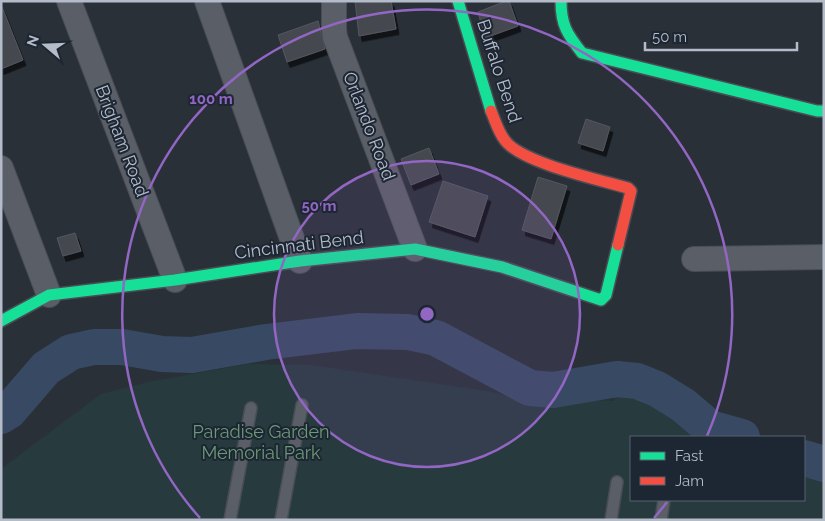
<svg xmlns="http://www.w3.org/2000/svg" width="825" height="521" font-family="Raleway,sans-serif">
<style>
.green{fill:#273a3e}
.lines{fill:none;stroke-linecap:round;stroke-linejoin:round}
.river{stroke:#384963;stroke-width:36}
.building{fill:#444950;stroke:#52575f;filter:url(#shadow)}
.lane-casing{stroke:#484c53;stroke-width:14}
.street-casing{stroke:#484c53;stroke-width:26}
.fast-casing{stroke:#484c53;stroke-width:14}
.jam-casing{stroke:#484c53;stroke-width:14}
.lane{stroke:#5a5e66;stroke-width:11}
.street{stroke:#5a5e66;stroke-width:24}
.fast{stroke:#16e098;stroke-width:11}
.jam{stroke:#f24e42;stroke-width:11}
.ring{fill:none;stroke:#9266c3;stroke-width:2.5}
.labels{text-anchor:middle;stroke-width:4;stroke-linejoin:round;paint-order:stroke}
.street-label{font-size:18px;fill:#b4bcc9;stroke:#1d2633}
.park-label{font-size:18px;fill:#6b9a76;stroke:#1d2633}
.centre{fill:#9266c3;stroke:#1d2633;stroke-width:2.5}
.ring-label{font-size:15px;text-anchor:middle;font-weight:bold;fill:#9266c3;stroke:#1d2633;stroke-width:4;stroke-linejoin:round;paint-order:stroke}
</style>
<defs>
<filter id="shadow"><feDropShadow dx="3" dy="5.5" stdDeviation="0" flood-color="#0009"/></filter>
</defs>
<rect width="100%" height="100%" fill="#2a3038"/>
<path class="green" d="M248 364 312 365 487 391 550 405 590 400 614 401 617 379 637 381 657 389 683 405 710 428 742 437H631V500H804V458L824 464V520H1V469L101 394 148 382Z"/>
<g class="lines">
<path class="river" d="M1 416 9 411 46 368 71 352 94 347H122L162 354 192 355 266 342 357 331 408 332 436 338 530 388 553 390 617 379 637 381 657 389 683 405 710 428 742 437
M804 458 824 464"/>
</g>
<path class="building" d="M355 1H391L396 29 359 36Z
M506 1H509L518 26 485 38 478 12Z
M2 7 23 60 1 69V8Z
M318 21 325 49 287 62 278 35Z
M586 119 610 127 603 151 578 143Z
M429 148 439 174 411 185 401 159Z
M538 177 567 186 551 239 522 230Z
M443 181 488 196 475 237 429 222Z
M75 233 81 251 63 256 57 238Z"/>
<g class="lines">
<g class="lane-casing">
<path id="lane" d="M230 520 251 408
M281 520 302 405
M611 520 617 482
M661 520 664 500"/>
</g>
<g class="street-casing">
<path id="street" d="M69 1 175 280
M207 1 300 261
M334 1V29L335 37 415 249
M1 168 49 295
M694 259 824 257"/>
</g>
<g class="fast-casing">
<path id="fast" d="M458 1 491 111
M561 1C561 25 567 34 582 53L817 111H824
M1 321 49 295 175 280 300 261 415 249 502 267 601 300 606 295 618 245"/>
</g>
<g class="jam-casing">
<path id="jam" d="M491 111C495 120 498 131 504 139 518 162 600 180 628 188L631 191 618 245"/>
</g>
<use href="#lane" class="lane"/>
<use href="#street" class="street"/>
<use href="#fast" class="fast"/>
<use href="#jam" class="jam"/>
</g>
<circle cx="427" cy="314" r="153" fill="#9266c3" fill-opacity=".12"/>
<g class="ring">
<circle cx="427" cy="314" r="153"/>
<path d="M667 502A305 305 0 0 1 654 518M200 518A305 305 0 1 1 707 436"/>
</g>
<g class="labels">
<g class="street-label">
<text transform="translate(499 71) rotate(72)" y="6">Buffalo Bend</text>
<text transform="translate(369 126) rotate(69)" y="6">Orlando Road</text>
<text transform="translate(122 141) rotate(69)" y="6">Brigham Road</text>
<text transform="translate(299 245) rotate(-7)" y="6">Cincinnati Bend</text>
</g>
<g class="park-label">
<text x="261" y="438">Paradise Garden<tspan x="261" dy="21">Memorial Park</tspan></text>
</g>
</g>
<circle cx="427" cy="314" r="8" class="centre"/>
<g class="ring-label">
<text x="211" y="104">100 m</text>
<text x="319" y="211">50 m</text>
</g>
<rect width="825" height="521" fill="none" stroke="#b4bcc9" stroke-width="5"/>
<rect x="630" y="436" width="175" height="65" fill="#1d2633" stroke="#59626f"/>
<rect x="640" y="452" width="25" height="8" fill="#16e098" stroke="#59626f"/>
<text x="675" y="461" font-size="15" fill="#b4bcc9">Fast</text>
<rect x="640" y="477" width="25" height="8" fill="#f24e42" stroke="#59626f"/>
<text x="675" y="486" font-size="15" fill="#b4bcc9">Jam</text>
<g transform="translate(45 45) rotate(289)" stroke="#1d2633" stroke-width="4" paint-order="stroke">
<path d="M0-4L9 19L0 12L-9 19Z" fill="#b4bcc9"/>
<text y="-8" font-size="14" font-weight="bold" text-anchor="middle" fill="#b4bcc9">N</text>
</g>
<path d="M645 42v8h152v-8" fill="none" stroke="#b4bcc9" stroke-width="2.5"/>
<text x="652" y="42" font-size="15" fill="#b4bcc9" stroke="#1d2633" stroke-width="4" paint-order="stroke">50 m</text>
</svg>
